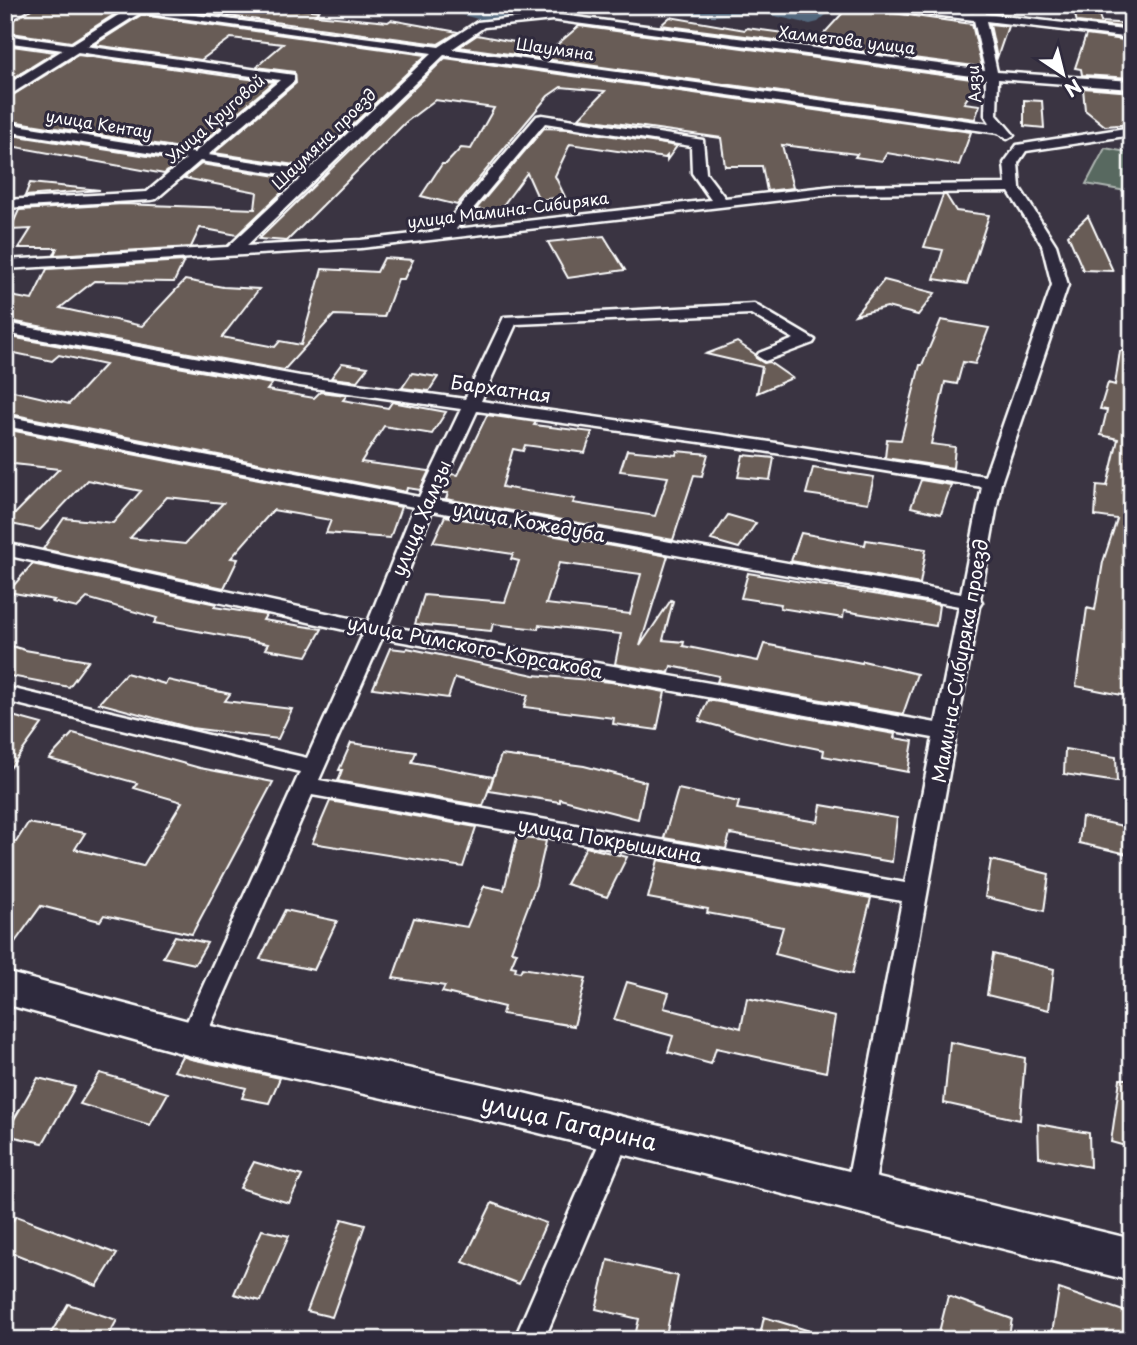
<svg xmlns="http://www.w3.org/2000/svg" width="1137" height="1345" font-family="'Playpen Sans',sans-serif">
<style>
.green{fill:#596961;stroke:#acb4b0;stroke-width:2}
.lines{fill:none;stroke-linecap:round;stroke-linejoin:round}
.river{fill:#53687e;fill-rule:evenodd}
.building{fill:#685c57;stroke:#fff;stroke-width:2;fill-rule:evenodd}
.minor-casing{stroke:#fff;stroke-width:5}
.tertiary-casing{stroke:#fff;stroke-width:5}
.secondary-casing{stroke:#fff;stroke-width:5}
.minor{fill:#2f2a3d;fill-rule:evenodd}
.tertiary{fill:#2f2a3d;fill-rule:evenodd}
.secondary{fill:#2f2a3d;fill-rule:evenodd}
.labels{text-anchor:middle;stroke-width:6;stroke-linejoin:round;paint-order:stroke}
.far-street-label{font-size:16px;fill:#fff;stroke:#2f2a3d}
.street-label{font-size:19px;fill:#fff;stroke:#2f2a3d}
.near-street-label{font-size:23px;fill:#fff;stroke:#2f2a3d}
</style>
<rect width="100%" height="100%" fill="#3a3442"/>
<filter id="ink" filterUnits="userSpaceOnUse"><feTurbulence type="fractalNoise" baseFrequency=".0143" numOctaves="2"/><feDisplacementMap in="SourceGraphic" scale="14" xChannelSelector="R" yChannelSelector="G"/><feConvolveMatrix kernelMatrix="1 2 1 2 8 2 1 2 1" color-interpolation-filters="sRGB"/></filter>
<g filter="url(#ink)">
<path class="green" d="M1105 148 1132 153V192L1086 184Z"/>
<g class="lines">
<path class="river" d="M443 5H479L512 11 525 5H556L553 10 515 25 488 22 446 10Z
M629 5H788L806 9 811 5H837L818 22 810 24 757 12 714 16 640 12 632 10Z"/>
</g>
<path class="building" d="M38 5H129L71 42 5 32V25Z
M146 5H211L273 13 282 7 319 11 315 15 388 22 391 20 458 32 438 44Z
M850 5H871L879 11 972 24 982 67 661 25 670 17 745 30 747 28 820 38Z
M1072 5H1096L1101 22 1132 24V28L1077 22Z
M141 15 426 55 308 167 214 153 296 83 294 72 256 67 283 44 231 38 201 60 94 45Z
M990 24 1008 26 997 58 990 25Z
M579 26 979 80 964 103 980 105 975 119 459 47 477 35 552 49Z
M1086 35 1132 41V78L1082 75 1081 69 1075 68Z
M5 45 55 52 5 83Z
M78 55 242 78 274 82 193 150 5 120V100Z
M445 58 971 132 959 165 887 153 882 161 855 157 857 154 782 145 793 188 767 191 762 166H725L721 138 579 118 605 91 561 87 548 96 457 205 421 196 442 164H446L461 148 471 149 494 108 435 100 406 122 287 241 259 239Z
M1083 88 1132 92V124L1105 126 1085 110Z
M1024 100 1042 101 1044 128 1024 126Z
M544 128 568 129 677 146 667 160V156L665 158 570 144 555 176 565 197 539 200 527 173 498 212 476 209Z
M5 134 180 161 164 174 5 145Z
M201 164 296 179 237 235 200 228 191 247 54 255 57 248H19L31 229 10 230 19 210 123 204 255 209 257 192 184 178Z
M30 183 100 190 25 196Z
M943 195H946L956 211 989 215 967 284 934 279 943 250 924 247Z
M1088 216 1113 271 1083 270 1068 235Z
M604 236 625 270 568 278 548 242Z
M384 258 413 260 404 279H398L384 317 334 315 284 370 5 320V295L32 300 47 269 184 261 174 282 94 281 60 308 142 326 185 280 223 287 259 289 222 337 275 347 280 341 301 345 322 269 377 272Z
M884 280 935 293 918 315 887 307 855 315Z
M941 320 989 328 975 364 963 362 957 384 945 382 931 444 955 447 953 468 885 458 887 439 901 440 920 365H922Z
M5 336 272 384 267 390 314 398 320 392 347 395 343 400 388 408 392 402 446 412 432 434 384 426 361 462 429 471 420 490 407 488 406 492 5 413V389L69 404 105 365 59 355 52 361 5 351Z
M737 342 755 354 756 358 764 363 769 362 792 378 757 393 762 367 706 354Z
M1120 351H1132V697L1076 686 1087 608 1095 610 1103 562 1117 519 1095 516 1097 485 1107 486 1118 439 1101 435 1107 410 1100 409 1108 383 1115 385Z
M342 363 368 367 357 381 331 378Z
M412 373 438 377 429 391 402 388Z
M487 415 536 422 534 425 592 432 585 453 525 445 523 451 513 449 502 487 575 499 573 503 655 516 668 477 620 471 627 450 676 455 677 451 708 454 702 476 694 475 673 540 446 499 448 493H442L451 474 458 475Z
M5 429 401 507 390 538 326 533 331 520 273 510 231 558 238 559 224 588 43 549 64 518 113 523 141 491 87 480 40 530 6 523 59 469 5 463ZM167 497 223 503 185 544 130 538Z
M743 455 774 458 770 480 738 477Z
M813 468 874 477 868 503 806 494Z
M921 480 951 485 941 514 911 507Z
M728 515 756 523 739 548 711 540Z
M445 516 668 556 640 646 671 600 673 601 663 640 684 642 683 646 758 661 764 644 862 663 863 661 917 674 903 714 717 682 719 676 671 666 669 673 615 664 621 634 539 625 538 629 493 624 491 631 415 624 424 595 505 602 519 561 511 559 513 554 433 542ZM559 563 641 574 630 614 546 604Z
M801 533 865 545 866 540 926 549 920 584 791 561Z
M32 564 216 604 214 607 266 615 263 620 322 629 307 656 265 649 268 644 154 623 157 618 87 598 77 608 52 602 54 600 8 592Z
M748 573 939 605 936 626 844 611 843 618 780 608 781 604 741 598Z
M5 644 25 650 88 661 69 687 5 675Z
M390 648 406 650 407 648 534 675 611 682 665 692 657 730 613 724 614 718 524 707 528 695 455 678 448 698 373 688Z
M126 673 165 684 168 680 230 694 225 701 292 709 278 739 191 728 99 703Z
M708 700 895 734 894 738 913 741 908 772 823 756 824 750 754 736 699 721Z
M5 714 42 724 5 775Z
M73 733 200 768 273 782 192 934 104 915 100 921 41 906 5 956V840L16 842 28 823 85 833 75 849 143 866 182 802 134 788 137 783 49 759Z
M351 743 416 752 412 762 493 777 483 806 338 781 342 770H339Z
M1065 749 1116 757 1117 782 1064 774Z
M501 755 584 766 646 782 638 819 560 799V802L489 791Z
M678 789 739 802 737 809 818 822 821 805 897 818 892 862 730 834 726 849 664 838Z
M330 801 476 827 463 867 312 843Z
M1082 817 1132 828V855L1079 843Z
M517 837 546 841 536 885 511 951 517 952 511 966 516 967 515 971 520 972 522 968 586 978 574 1026 502 1014 504 1007 442 992 445 986 393 978 414 918 467 927 484 886 504 890Z
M586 847 627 857 607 897 566 884Z
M658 860 871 898 852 974 775 954 783 927 707 913 708 909 648 898Z
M991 860 1049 874 1044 911 985 897Z
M285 910 337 921 314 970 260 959Z
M175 936 207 943 195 964 163 957Z
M993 954 1054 969 1049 1010 987 995Z
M627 982 669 993 664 1008 741 1028 747 998 835 1017 826 1072 716 1048 711 1064 668 1052 673 1036 614 1020Z
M950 1042 1025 1058 1020 1120 944 1103Z
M182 1056 191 1059 280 1078 269 1103 242 1098 246 1088 174 1071Z
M100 1073 168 1093 150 1125 80 1104Z
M38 1078 75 1087 43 1143 5 1135Z
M1120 1079H1132V1148L1111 1142Z
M1038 1124 1089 1133 1090 1167 1039 1157Z
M254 1162 302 1176 289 1203 240 1188Z
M492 1203 546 1223 519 1284 463 1262Z
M16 1216 117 1254 97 1286 5 1250V1231Z
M342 1219 365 1225 332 1317 307 1311Z
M262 1230 289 1236 261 1301 234 1294Z
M608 1260 678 1276 665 1340H634L639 1319 596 1309Z
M1059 1289 1132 1314V1340H1051Z
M948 1296 1012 1319 1008 1340H937Z
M68 1304 117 1320 106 1340H47Z
M764 1317 823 1335 822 1340H759Z"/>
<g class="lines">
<g class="minor-casing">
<path id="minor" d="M874 5H910L974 13 976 5H984L986 14 1132 31V38L986 21 997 72 1132 81V89L998 79 997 115 1014 135 1007 139 998 133 444 55 246 246 361 240 439 231 537 116 542 115 703 140 706 173 725 198 834 186 1006 184 1004 163 1017 145 1132 127V135L1026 151 1018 163 1020 188 1056 245 1068 285 1001 483 980 599 982 602 979 607 873 1193 869 1202 859 1206 849 1202 845 1193 902 901 312 795 201 1047 192 1050 183 1047 179 1039 300 772 5 701V687L307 758 363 634 5 555V543L368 622 414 507 5 426V416L419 497 461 409 300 386 5 333V323L300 376 465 399 504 317 754 304 815 340 813 343 765 361 757 356 759 353 794 339 751 314 516 324 481 401 757 440 985 476 1052 285 1042 245 1009 192 834 194 361 248 5 269V260L228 247 302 177 200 161 156 199 151 200 5 208V200L147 192 186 159 5 131V123L194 153 280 80 5 42V35L294 75V81L208 155 309 170 432 53 138 12 132 9 134 7 439 47 477 22 553 14 985 70 974 20 879 8ZM553 20 986 78 985 115 991 124 452 49 484 27ZM545 123 691 146 692 173 711 200 456 229ZM477 411 757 450 982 487 961 594 436 500ZM432 511 959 606 936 723 387 626ZM382 638 933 738 905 883 319 780Z
M617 1122 627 1125 631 1134 544 1340H514L607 1125Z"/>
</g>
<g class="tertiary-casing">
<path id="tertiary" d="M133 6 141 5 146 9 5 98V86Z"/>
</g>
<g class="secondary-casing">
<path id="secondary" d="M5 972 192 1022 519 1092 1132 1239V1281L519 1128 192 1056 5 1004Z"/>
</g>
<use href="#minor" class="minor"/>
<use href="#tertiary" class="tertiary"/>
<use href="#secondary" class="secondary"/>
</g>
</g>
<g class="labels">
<g class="far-street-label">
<text transform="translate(847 40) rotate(7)" y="6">Халметова улица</text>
<text transform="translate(555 49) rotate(8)" y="6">Шаумяна</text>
<text transform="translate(974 84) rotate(-94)" y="6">Аязи</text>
<text transform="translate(215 119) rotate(-41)" y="6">Улица Круговой</text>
<text transform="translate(99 124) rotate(9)" y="6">улица Кентау</text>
<text transform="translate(324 139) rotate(-44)" y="6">Шаумяна проезд</text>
<text transform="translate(508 210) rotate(-7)" y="6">улица Мамина-Сибиряка</text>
</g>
<g class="street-label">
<text transform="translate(501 389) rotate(8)" y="7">Бархатная</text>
<text transform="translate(421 518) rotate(-67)" y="7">улица Хамзы</text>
<text transform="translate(529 522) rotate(10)" y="7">улица Кожедуба</text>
<text transform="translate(475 647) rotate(11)" y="7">улица Римского-Корсакова</text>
<text transform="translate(960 661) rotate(-80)" y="7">Мамина-Сибиряка проезд</text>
<text transform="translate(610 840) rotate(10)" y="7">улица Покрышкина</text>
</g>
<g class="near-street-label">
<text transform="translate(569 1123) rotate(13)" y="8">улица Гагарина</text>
</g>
</g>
<rect width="1137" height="1345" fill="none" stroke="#2f2a3d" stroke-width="28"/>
<rect x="14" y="14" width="1109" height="1317" fill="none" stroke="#fff" stroke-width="2.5" filter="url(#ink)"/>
<g transform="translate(1063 74) rotate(145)" stroke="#2f2a3d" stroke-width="5" paint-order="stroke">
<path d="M0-5L12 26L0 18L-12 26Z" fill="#ffffff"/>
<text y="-10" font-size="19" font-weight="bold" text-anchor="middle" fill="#ffffff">N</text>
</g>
</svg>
